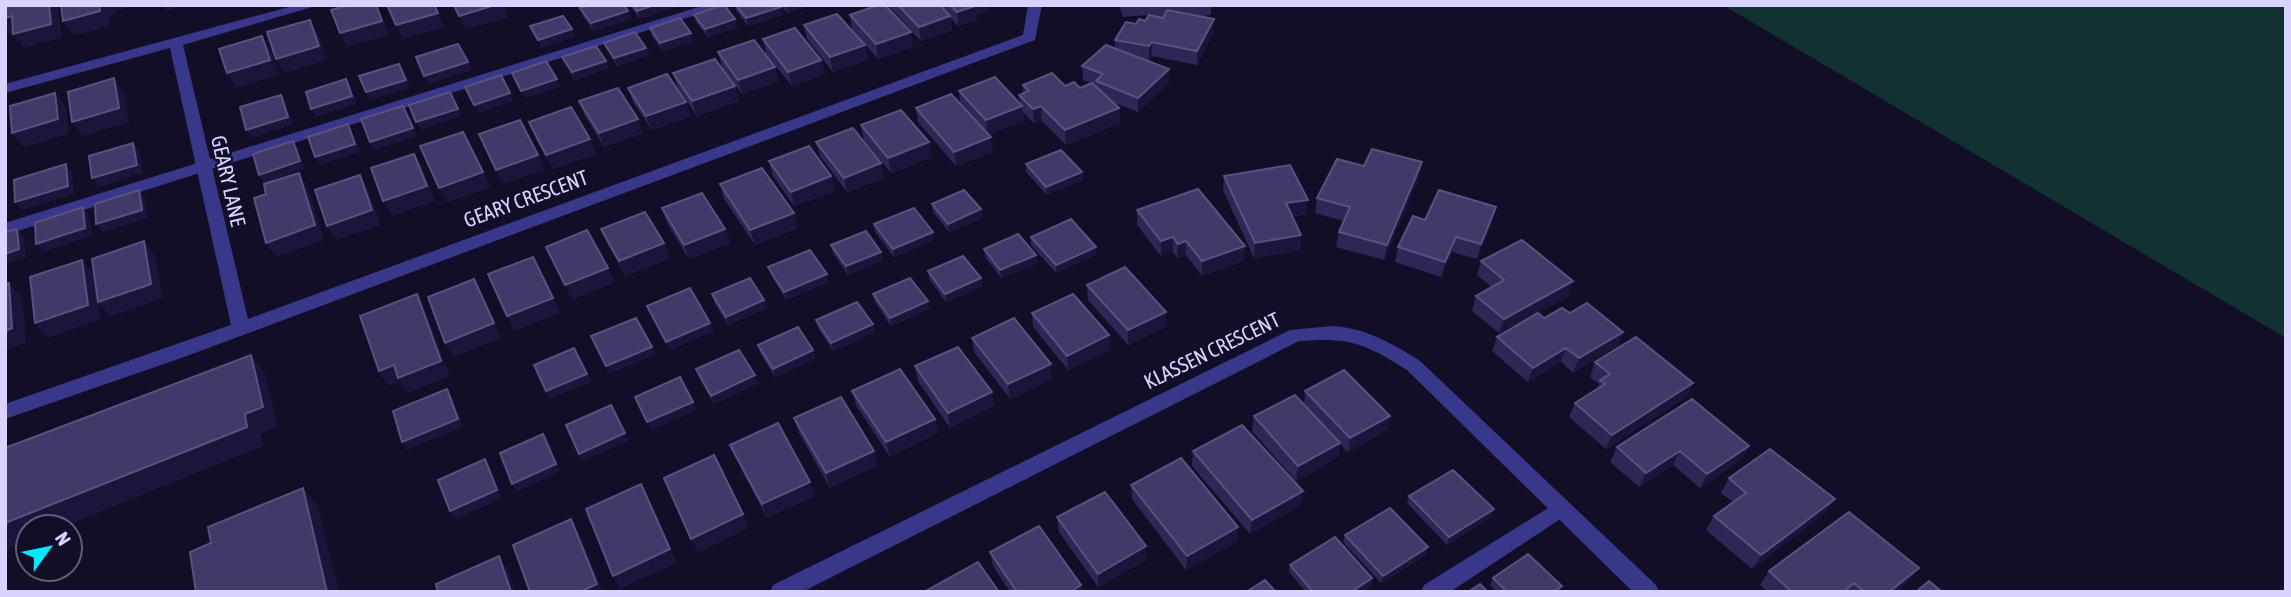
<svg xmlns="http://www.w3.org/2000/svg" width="2291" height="597" font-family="'Asap Condensed',sans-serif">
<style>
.green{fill:#113230}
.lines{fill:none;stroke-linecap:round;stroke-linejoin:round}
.lane{fill:#393789;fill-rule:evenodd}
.street{fill:#393789;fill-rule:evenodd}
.wall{fill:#2f2656}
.shaded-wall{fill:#1c153b}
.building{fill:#413968;stroke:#595180;stroke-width:2}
.labels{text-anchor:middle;stroke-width:5;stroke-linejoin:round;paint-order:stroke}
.street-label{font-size:21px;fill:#d9d4ff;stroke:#120e27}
</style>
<rect width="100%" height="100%" fill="#120e27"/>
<path class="green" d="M1723 5H2286V338Z"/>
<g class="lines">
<path class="lane" d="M705 5H727L5 235V223Z
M1561 500 1568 502 1571 508 1568 514 1450 592H1421L1424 585Z"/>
<path class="street" d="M296 5H319L183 45 248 319 1023 35 1028 5H1042L1035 40 184 357 5 419V404L231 325 170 48 5 93V84Z
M1332 326C1366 328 1391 343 1419 360L1656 585 1659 592H1633L1407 370C1365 343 1349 337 1299 341L802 592H770L773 585 1290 330Z"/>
</g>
<path class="wall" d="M630 5H678L679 6 639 19Z
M735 5H780L783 15 748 26 736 10Z
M781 5H812L788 13Z
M888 5H988L989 10 976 15 977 20 958 26 951 18 952 30 921 41Z
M1119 5H1211V15L1199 16 1213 33 1197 65 1152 56 1149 61 1169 69V83L1138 112 1112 102 1119 108 1120 123 1066 145 1042 121 1034 124 1023 112 1024 121 989 134 993 152 956 166 918 122 916 108 960 104 959 91 1020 103 1019 95 1023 93V85L1065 86 1080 88 1091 83 1083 80 1082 66 1115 48V40L1136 24 1145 21 1148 17 1147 15 1123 17Z
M580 8 631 19 593 31 583 16Z
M694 15 735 19 737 27 708 37 696 22Z
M850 15 913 47 878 59 852 29Z
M804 25 865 45 867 60 833 72 807 39Z
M650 28 693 41 663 51 652 36Z
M763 39 821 60 825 74 792 86 766 54Z
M604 43 646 48 649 55 617 66 607 50Z
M718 52 775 67 779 81 742 94 722 67Z
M562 57 609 68 575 80 566 65Z
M673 73 735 86 739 101 697 116 678 88Z
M628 88 691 116 652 130 633 102Z
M579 101 638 119 643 133 604 147 585 116Z
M529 122 596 154 553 169 535 137Z
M861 125 932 157 891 173 864 140Z
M816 142 881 163 884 178 847 192 820 156Z
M769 161 835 191 794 206 773 176Z
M1026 164 1082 172 1083 180 1047 195 1026 172Z
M1364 166 1419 177 1384 260 1336 247 1339 232 1344 221 1315 213 1317 198Z
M1224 176 1306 214 1292 217 1301 235 1300 250 1254 258 1223 190Z
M720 184 798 228 755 245 724 199Z
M932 204 981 209 982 218 949 232 933 212Z
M1496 207 1492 222 1477 259 1452 252 1441 277 1395 262 1398 247Z
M662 208 725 229 730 243 689 259 667 223Z
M1137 210 1244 261 1202 276 1186 255 1177 258 1173 252 1161 256 1137 225Z
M874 224 934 240 894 257 875 232Z
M601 229 664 243 670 258 626 276 607 243Z
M1031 237 1096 255 1056 273 1031 245Z
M831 245 883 260 848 275 833 253Z
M984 249 1036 255 1037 263 1001 278 985 257Z
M1481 261 1573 281 1568 296 1499 333 1472 311 1476 296 1491 287 1477 275Z
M768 267 829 282 786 300 771 275Z
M928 271 981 278 982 286 946 302 929 279Z
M1087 285 1166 326 1128 345 1088 300Z
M712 294 764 300 767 308 728 325 714 302Z
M873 294 929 309 891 326 875 302Z
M647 306 713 331 670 350Z
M1032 313 1109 335 1110 350 1068 370 1033 327Z
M1570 313 1623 332 1617 346 1573 373 1561 362 1528 382 1492 351 1497 337 1544 318Z
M816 320 875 332 833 351 818 328Z
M972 338 1052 378 1010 399 974 352Z
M758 345 816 358 775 377 760 353Z
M1595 362 1693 383 1686 397 1606 449 1569 417 1575 403 1597 389 1599 384 1590 377Z
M915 366 994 406 950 428 918 381Z
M696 369 758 383 714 404 699 377Z
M852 391 935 419 938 433 890 457 856 405Z
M1305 391 1390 416 1387 430 1348 452 1340 444 1338 457 1296 481 1252 431 1254 416 1304 404Z
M794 418 878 465 830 488 799 433Z
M730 445 815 496 767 518 736 459Z
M1749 446 1741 460 1700 488 1673 465 1639 487 1610 462 1617 447Z
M1193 451 1300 505 1250 534 1192 466Z
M1729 478 1825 513 1752 569 1706 530 1714 516 1733 502 1721 493Z
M1131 485 1237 541 1186 570 1132 499Z
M1409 496 1491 517 1447 545 1407 503Z
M1057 517 1146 546V560L1098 587 1059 532Z
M1345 535 1426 555 1381 583 1343 542Z
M990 552 1081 585 1082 592H1010L993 566Z
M1290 565 1372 578 1371 586 1362 592H1306L1289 572Z
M1769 571 1908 582 1895 592H1768L1760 585Z
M1493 578 1562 586 1559 592H1497L1490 585Z"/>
<path class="shaded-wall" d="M49 5H58L62 38 24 48 13 34Z
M99 5H136L116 11 117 14 109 17 110 26 74 36 63 21Z
M163 5H186L167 11Z
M377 5 390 35 347 47 340 33Z
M495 5H504L509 17 466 30 459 16Z
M654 5H678L679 6 639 19 637 11Z
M786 5H812L788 13Z
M972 5H988L989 10 976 15 977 20 958 26 957 12Z
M781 7 783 15 748 26 746 18Z
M628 11 631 19 593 31 591 23Z
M438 13 444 27 403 39 396 25Z
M12 16 23 30 5 35V18Z
M950 16 952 30 921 41 919 27Z
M735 19 737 27 708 37 705 29Z
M1214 19 1213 33 1197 65V51Z
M310 20 318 34 327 60 285 73 276 59Z
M572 29 575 37 541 48 538 40Z
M911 32 913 47 878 59 876 44Z
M691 33 693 41 663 51 660 43Z
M262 36 271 51 279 75 236 88 227 73Z
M1152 42V56L1149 61V46Z
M865 45 867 60 833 72 830 57Z
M646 48 649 55 617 66 614 58Z
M821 60 825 74 792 86 788 72Z
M606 61 609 68 575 80 572 72Z
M468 62 471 70 428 84 424 76Z
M399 64 410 88 370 100 366 92Z
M775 67 779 81 742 94 738 80Z
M1169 69V83L1138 112V98Z
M114 78 124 93 129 122 83 136 72 122Z
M346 79 351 87 357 104 316 117 311 109Z
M557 79 560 87 525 98 521 91Z
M735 86 739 101 697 116 692 101Z
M450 92 461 116 421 130 416 122Z
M55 93 66 107 69 134 24 147 12 133Z
M510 93 513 101 478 113 474 105Z
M281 95 286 103 293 125 251 138 246 130Z
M686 102 691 116 652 130 646 116Z
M403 106 417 136 374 150 370 142Z
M1022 106 1024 121 987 135 986 120Z
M1041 106 1042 121 1034 124 1033 109Z
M1119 108 1120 123 1066 145 1065 130Z
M638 119 643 133 604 147 599 133Z
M348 124 352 132 360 152 320 165 315 157Z
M991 137 993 152 956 166 954 152Z
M590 139 596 154 553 169 546 155Z
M293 141 298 149 305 169 264 183 259 175Z
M929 142 932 157 891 173 888 158Z
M133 143 139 151 143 173 99 187 92 178Z
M414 154 422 168 435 201 392 216 383 201Z
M538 155 544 170 503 184 496 170Z
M1422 162 1419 177 1384 260 1387 245Z
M881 163 884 178 847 192 844 178Z
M66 164 72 172 74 194 21 210 15 202Z
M483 172 491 187 447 203 439 188Z
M1082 172 1083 180 1047 195 1046 187Z
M299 173 308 187 324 240 276 257 266 243Z
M360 175 368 190 381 225 336 240 327 226Z
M831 176 835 191 794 206 791 192Z
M139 190 145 198 148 218 103 232 96 224Z
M1308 200 1306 214 1284 218 1286 203Z
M83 207 89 215 92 236 43 252 36 244Z
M1496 207 1492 222 1477 259 1481 244Z
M981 209 982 218 949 232 948 224Z
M794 213 798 228 755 245 750 230Z
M17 229 24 237 26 257 5 264V254Z
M725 229 730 243 689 259 684 245Z
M933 232 934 240 894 257 893 249Z
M1301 235 1300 250 1254 258 1255 243Z
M1173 237V252L1161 256V241Z
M1456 237 1452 252 1441 277 1445 262Z
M144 241 155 256 163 298 110 317 98 303 101 319 48 338 35 323 82 260 94 275Z
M1186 241V255L1177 258 1178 244Z
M664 243 670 258 626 276 619 261Z
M1245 246 1244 261 1202 276V261Z
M1096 247V255L1056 273V265Z
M881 252 883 260 848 275 846 266Z
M1036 255 1037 263 1001 278 1000 270Z
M608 268 615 282 572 300 565 285Z
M827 274 829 282 786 300 784 292Z
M981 278 982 286 946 302 945 294Z
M474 279 482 294 501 338 454 357 445 343Z
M1573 281 1568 296 1499 333 1504 319Z
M9 283 22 297 26 343 5 350V331Z
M417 294 425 309 450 376 408 393 400 381 388 386 379 371 394 365Z
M553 298 560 313 514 331 507 316Z
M764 300 767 308 728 325 726 317Z
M928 301 929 309 891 326 890 318Z
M1166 312V326L1128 345V330Z
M710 323 713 331 670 350 666 342Z
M873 324 875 332 833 351 831 343Z
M1623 332 1617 346 1573 373 1579 358Z
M1109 335 1110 350 1068 370 1067 356Z
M652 347 655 355 609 374 606 366Z
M1566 348 1561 362 1528 382 1533 368Z
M813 350 816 358 775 377 773 369Z
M251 355 265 374 278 426 260 434 263 446 63 527H28V541L7 550 5 549V523L245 414Z
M1051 364 1052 378 1010 399 1008 384Z
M587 374 591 382 550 399 546 391Z
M755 375 758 383 714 404 711 396Z
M1693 383 1686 397 1606 449 1612 435Z
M447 389 452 397 463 427 407 450 402 442Z
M992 392 994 406 950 428 948 413Z
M693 402 697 410 651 430 647 422Z
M1390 416 1387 430 1348 452 1350 438Z
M935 419 938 433 890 457 886 442Z
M625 433 629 441 583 461 579 454Z
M543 434 561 471 517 492 512 484Z
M1340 443 1338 457 1296 481 1298 466Z
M1749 446 1741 460 1700 488 1707 474Z
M874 451 878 465 830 488 826 473Z
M1680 451 1673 465 1639 487 1646 473Z
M485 459 490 467 502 498 456 519 450 511Z
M810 482 815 496 767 518 762 504Z
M641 484 677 563 620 589 613 576Z
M303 488 318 507 339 592H327Z
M1303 491 1300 505 1250 534 1252 520Z
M1835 499 1825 513 1752 569 1761 555Z
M1494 509 1491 517 1447 545 1449 537Z
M743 514 749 528 698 553 691 539Z
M571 519 579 533 603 592H580Z
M1238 527 1237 541 1186 570 1187 556Z
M1146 546V560L1098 587V574Z
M1428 547 1426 555 1381 583 1383 576Z
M499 556 508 570 515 592H511Z
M1919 568 1908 582 1895 592H1889Z
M1372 578 1371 586 1362 592H1351Z
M1081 585 1082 592H1070Z"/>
<path class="building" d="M5 5H49L51 24 13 34 12 16 5 18Z
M61 5H99L100 11 63 21Z
M349 5H376L382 21 340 33 331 10Z
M387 5H434L438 13 396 25Z
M454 5H495L459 16Z
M589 5H624L628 11 591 23 580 8Z
M633 5H654L637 11Z
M722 5H724L735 19 705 29 694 15Z
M736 5H780L781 7 746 18Z
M878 5H885L911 32 876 44 850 15Z
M898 5H940L950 16 919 27Z
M950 5H975V6L957 12Z
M1167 10 1214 19 1197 51 1152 42 1149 46 1115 40 1126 22 1136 24 1139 19 1145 21 1149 15 1163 18Z
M837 14 865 45 830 57 804 25Z
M563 16 572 29 538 40 530 26Z
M680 18 691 33 660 43 650 28Z
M310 20 319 46 276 59 267 32Z
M795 28 821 60 788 72 763 39Z
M635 32 646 48 614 58 604 43Z
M262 36 270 60 227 73 219 49Z
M754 40 775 67 738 80 718 52Z
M458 44 468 62 424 76 416 57Z
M1106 45 1169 69 1138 98 1096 81 1103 74 1082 66Z
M596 46 606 61 572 72 562 57Z
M715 59 735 86 692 101 673 73Z
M546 61 557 79 521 91 512 73Z
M399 64 406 80 366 92 359 76Z
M1052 73 1065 86 1074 82 1080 88 1092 83 1119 108 1065 130 1041 106 1033 109 1019 95 1029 91 1023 85Z
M667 74 686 102 646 116 628 88Z
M501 75 510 93 474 105 465 87Z
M995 77 1022 106 986 120 959 91Z
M114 78 119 108 72 122 68 92Z
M346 79 352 96 311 109 306 92Z
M618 88 638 119 599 133 579 101Z
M450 92 458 109 416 122 409 105Z
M55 93 58 119 12 133 10 106Z
M951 94 991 137 954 152 916 108Z
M281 95 288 117 246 130 240 107Z
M403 106 413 128 370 142 361 119Z
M571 107 590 139 546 155 529 122Z
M901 110 929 142 888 158 861 125Z
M520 120 538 155 496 170 479 134Z
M348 124 355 144 315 157 308 137Z
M853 128 881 163 844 178 816 142Z
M463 132 483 172 439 188 420 146Z
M293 141 300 161 259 175 253 154Z
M133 143 137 165 92 178 89 156Z
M809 146 831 176 791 192 769 161Z
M1372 149 1422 162 1387 245 1339 232 1350 207 1317 198 1337 159 1364 166Z
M1061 150 1082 172 1046 187 1026 164Z
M414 154 427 186 383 201 371 168Z
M66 164 68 186 15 202 14 180Z
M1290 165 1308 200 1286 203 1301 235 1255 243 1224 176Z
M762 168 794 213 750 230 720 184Z
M299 173 315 225 266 243 254 198 266 194 264 184Z
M360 175 372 210 327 226 315 190Z
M1198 189 1245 246 1202 261 1186 241 1178 244 1173 237 1161 241 1137 210Z
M139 190 142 210 96 224 95 204Z
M964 190 981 209 948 224 932 204Z
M1439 190 1496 207 1481 244 1456 237 1445 262 1398 247 1413 216 1425 220Z
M702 193 725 229 684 245 662 208Z
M83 207 85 228 36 244 35 223Z
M914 208 933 232 893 249 874 224Z
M645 212 664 243 619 261 601 229Z
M1071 219 1096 247 1056 265 1031 237Z
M17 229 19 249 5 254V232Z
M587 230 608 268 565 285 546 247Z
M866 231 881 252 846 266 831 245Z
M1018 234 1036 255 1000 270 984 249Z
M1522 240 1573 281 1504 319 1476 296 1504 280 1481 261Z
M144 241 151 284 98 302 92 259Z
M810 250 827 274 784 292 768 267Z
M963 256 981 278 945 294 928 271Z
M533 257 553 298 507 316 488 274Z
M82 260 88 305 35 323 30 277Z
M1125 267 1166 312 1128 330 1087 285Z
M750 278 764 300 726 317 712 294Z
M910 278 928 301 890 318 873 294Z
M474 279 494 323 445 343 428 297Z
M9 283 12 328 5 331V284Z
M690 288 710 323 666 342 647 306Z
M417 294 441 361 398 378 394 365 379 371 360 316Z
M1073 294 1109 335 1067 356 1032 313Z
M857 302 873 324 831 343 816 320Z
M1587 303 1623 332 1579 358 1566 348 1533 368 1497 337 1538 313 1544 318 1562 308 1570 313Z
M636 318 652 347 606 366 591 336Z
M1014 318 1051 364 1008 384 972 338Z
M798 327 813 350 773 369 758 345Z
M1636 337 1693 383 1612 435 1575 403 1605 384 1600 380 1610 374 1595 362Z
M958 347 992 392 948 413 915 366Z
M574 348 587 374 546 391 534 365Z
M739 350 755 375 711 396 696 369Z
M251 355 263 407 245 414 247 427 5 523V448Z
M900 369 935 419 886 442 852 391Z
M1344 370 1390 416 1350 438 1305 391Z
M680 377 693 402 647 422 635 397Z
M447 389 458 419 402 442 393 411Z
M1295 395 1340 443 1298 466 1254 416Z
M841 397 874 451 826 473 794 418Z
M1692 399 1749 446 1707 474 1680 451 1646 473 1617 447Z
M611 405 625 433 579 454 566 425Z
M778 423 810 482 762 504 730 445Z
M1242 425 1303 491 1252 520 1193 451Z
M543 434 556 464 512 484 500 453Z
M1770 449 1835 499 1761 555 1714 516 1746 493 1729 478Z
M714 455 743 514 691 539 664 478Z
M1181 458 1238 527 1187 556 1131 485Z
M485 459 497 490 450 511 438 480Z
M1453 470 1494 509 1449 537 1409 496Z
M641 484 670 549 613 576 586 509Z
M303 488 327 592H196L190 552 211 543 208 527Z
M1105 492 1146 546 1098 574 1057 517Z
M1390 508 1428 547 1383 576 1345 535Z
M1849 512 1919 568 1889 592H1865L1854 583 1843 592H1792L1769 571Z
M571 519 597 584 580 592H530L513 545Z
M1039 526 1081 585 1070 592H1017L990 552Z
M1335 537 1372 578 1351 592H1313L1290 565Z
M1528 554 1562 586 1553 592H1507L1493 578Z
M499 556 511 592H438L436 584Z
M978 562 999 592H924Z
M1265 580 1276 592H1246Z
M1929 581 1942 592H1916Z
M1480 584 1488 592H1468Z"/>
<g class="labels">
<g class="street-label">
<text transform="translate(228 181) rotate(77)" y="7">GEARY LANE</text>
<text transform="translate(526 199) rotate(-20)" y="7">GEARY CRESCENT</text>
<text transform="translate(1212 351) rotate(-26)" y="7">KLASSEN CRESCENT</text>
</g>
</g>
<rect width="2291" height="597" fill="none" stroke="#d9d4ff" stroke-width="14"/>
<g transform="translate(49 548) rotate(57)"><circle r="33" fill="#120e27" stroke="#625d7d" stroke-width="2"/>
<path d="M0-5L12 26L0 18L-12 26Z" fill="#00e9ff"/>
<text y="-10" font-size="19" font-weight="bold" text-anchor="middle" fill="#d9d4ff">N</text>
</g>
</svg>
